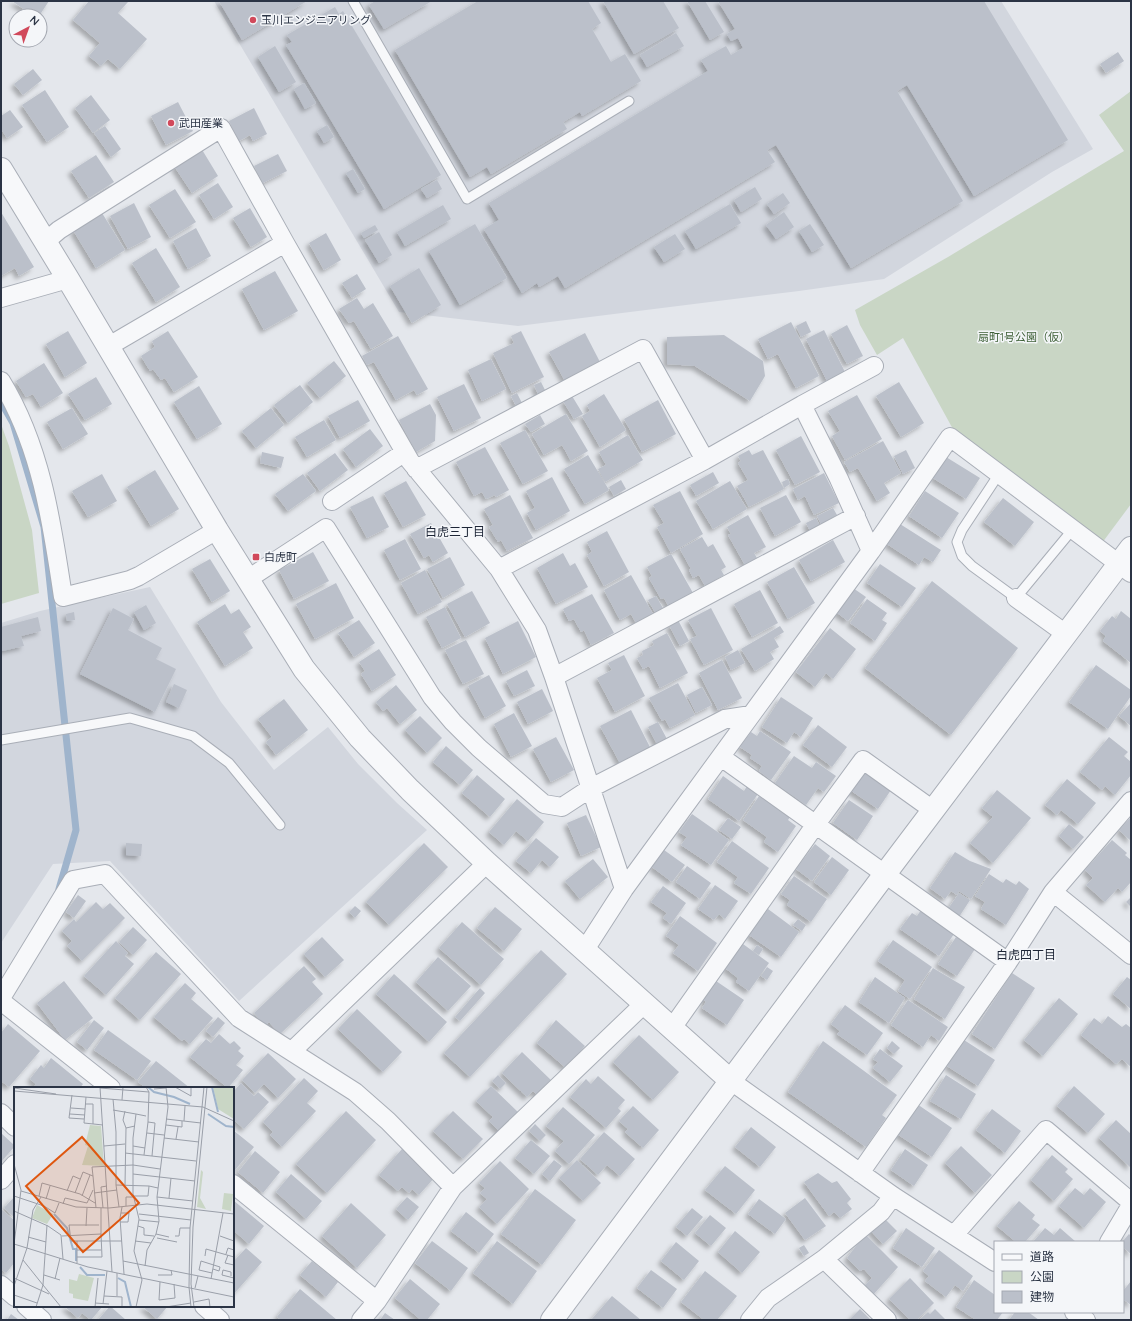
<svg xmlns="http://www.w3.org/2000/svg" width="1132" height="1321" font-family="Quicksand,'Noto Sans JP',sans-serif">
<style>
.built{fill:#d2d6de}
.green{fill:#c9d6c5}
.lines{fill:none;stroke-linecap:round;stroke-linejoin:round}
.stream{stroke:#9fb4cc;stroke-width:7}
.building{fill:#bbc0ca;filter:url(#shadow)}
.service-casing{stroke:#a9aeb7;stroke-width:11}
.minor-casing{stroke:#a9aeb7;stroke-width:20}
.tertiary-casing{stroke:#a9aeb7;stroke-width:24}
.service{stroke:#f7f8fa;stroke-width:9}
.minor{stroke:#f7f8fa;stroke-width:18}
.tertiary{stroke:#f7f8fa;stroke-width:22}
.poi-dot{fill:#d1495b;stroke:#f4f6f9;stroke-width:1.5}
.labels{text-anchor:middle;stroke-width:3;stroke-linejoin:round;paint-order:stroke}
.poi-label{font-size:11px;fill:#2b3445;stroke:#f4f6f9;text-anchor:start}
.park-label{font-size:11px;fill:#3f6138;stroke:#f4f6f9}
.neighbourhood-label{font-size:12px;fill:#1d2536;stroke:#f4f6f9}
.inset-river{fill:none;stroke:#9fb4cc;stroke-width:2}
.inset-road{fill:none;stroke:#9a9fa9;stroke-width:1}
.view{fill:#df570f;fill-opacity:0.15;stroke:#df570f;stroke-width:2}
.inset-edge{fill:none;stroke:#2b3445;stroke-width:2}
</style>
<defs>
<filter id="shadow"><feDropShadow dx="-3.5" dy="3.5" stdDeviation="2" flood-color="#0004"/></filter>
</defs>
<rect width="100%" height="100%" fill="#e4e7ec"/>
<path class="built" d="M214 1H1001L1093 149 1052 172 884 279 799 291 518 326 399 312Z
M150 587 221 702 274 770 328 727 358 764 397 803 427 830 239 1001 110 861 53 864 1 943V623L40 611Z"/>
<path class="green" d="M1131 91V504L1102 543 954 431 903 338 877 355 860 325 855 310 948 257 1124 151 1099 115Z
M1 424 9 446 32 530 39 593 1 604Z"/>
<g class="lines">
<path class="stream" d="M1 402 13 423 44 527 76 830 59 889"/>
</g>
<path class="building" d="M12 1H49L39 16H34Z
M89 1H127L128 2 118 13 147 39 120 69 108 59 101 66 89 56 100 43 73 20Z
M219 1H307L242 40Z
M375 1H432L384 29 369 5Z
M478 1H588L601 23 592 29 611 62 625 54 641 81 582 116 580 112 563 122 567 129 491 174 487 167 470 177 395 50Z
M603 1H663L679 28 634 54Z
M687 1H705L724 32 710 40Z
M718 1H984L1068 140 974 196 907 85 897 91 963 201 851 268 776 145 767 150 775 162 565 288 558 276 539 287 537 283 522 293 484 229 499 220 489 203 708 71 701 60 726 46 731 55 743 48 738 38 731 41 727 34 735 29Z
M335 7 339 14 343 11 441 175 384 209 286 45 292 42 287 35Z
M676 33 684 46 647 67 640 55Z
M275 46 296 82 279 92 258 57Z
M1118 52 1124 61 1106 73 1100 64Z
M33 69 42 80 23 95 14 84Z
M304 83 316 103 305 109 294 89Z
M45 90 69 127 47 142 22 105Z
M91 95 110 120 93 133 75 108Z
M178 102 193 131 166 145 151 116Z
M254 108 267 134 253 141 250 135 239 141 229 121Z
M10 110 23 127 7 138 1 129V116Z
M327 125 334 137 324 143 317 131Z
M105 126 121 149 111 157 94 133Z
M201 148 218 176 192 193 174 166Z
M278 154 287 171 263 183 254 166Z
M96 155 114 182 89 198 71 171Z
M353 169 365 189 358 193 346 173Z
M437 180 442 189 427 198 421 189Z
M218 183 233 207 214 219 199 195Z
M755 187 762 199 741 212 734 200Z
M175 189 196 222 170 238 149 205Z
M783 193 790 203 774 214 767 204Z
M134 203 151 237 128 249 110 216Z
M730 204 741 223 696 249 685 231Z
M443 205 451 219 405 246 397 232Z
M250 208 267 237 251 247 233 218Z
M1 212 34 267 19 276 15 268 1 276Z
M784 212 794 227 776 239 766 225Z
M102 213 125 250 96 268 73 230Z
M475 224 507 278 460 305 429 251Z
M810 224 824 245 812 252 799 231Z
M375 225 378 230 364 238 361 233Z
M196 228 211 256 188 269 173 241Z
M379 232 392 255 379 263 365 240Z
M326 233 341 260 324 270 309 243Z
M675 234 685 249 664 262 654 247Z
M156 248 180 287 156 302 132 263Z
M419 268 441 305 412 323 390 286Z
M275 271 298 311 264 330 242 289Z
M357 274 366 289 352 298 342 283Z
M357 298 364 309 373 303 393 336 371 349 354 321 349 323 339 309Z
M806 321 811 332 801 337 796 326Z
M791 322 819 376 796 388 778 354 768 359 758 339Z
M847 325 863 356 847 364 831 334Z
M824 330 845 372 827 381 806 339Z
M68 331 87 363 65 377 46 344Z
M168 331 198 377 174 392 165 378 161 380 153 369 150 371 141 356 155 347 152 341Z
M521 331 544 377 512 393 493 353 514 343 511 336Z
M585 333 600 362 565 381 549 352Z
M724 335 763 361 765 376 750 401 695 366 667 364V337Z
M398 336 428 389 417 395 414 390 396 400 374 362 367 365 362 356Z
M491 359 506 389 482 401 468 370Z
M334 361 346 376 320 398 307 383Z
M44 363 63 393 41 407 33 394 26 397 16 381Z
M96 377 112 404 85 420 68 394Z
M541 382 546 392 539 396 534 385Z
M899 382 924 423 901 437 876 396Z
M464 384 481 418 454 431 437 397Z
M300 385 313 402 288 423 274 405Z
M199 386 222 424 197 439 174 402Z
M517 393 522 403 516 406 511 396Z
M604 394 626 430 600 447 582 416 590 411 587 405Z
M857 395 882 439 845 460 832 436 840 431 828 411Z
M572 396 583 414 574 419 563 401Z
M358 400 370 421 340 438 328 416Z
M658 400 676 434 642 452 624 419Z
M430 404 436 415 435 441 416 452 399 420Z
M72 408 88 434 63 449 47 422Z
M271 408 284 425 256 448 242 431Z
M566 414 588 451 571 461 562 445 544 455 532 434Z
M540 415 545 424 531 432 525 424Z
M324 420 336 440 307 457 295 437Z
M370 429 383 446 356 467 343 449Z
M525 430 548 471 523 484 500 443Z
M628 435 643 460 605 482 598 469 606 465 599 452Z
M801 436 820 472 795 485 776 450Z
M883 441 901 473 884 483 890 493 877 501 858 468 850 472 844 462Z
M485 447 509 490 496 497 495 495 486 499 482 492 474 496 456 462Z
M749 450 752 455 763 450 784 489 749 507 737 486 748 480 738 463 741 461 738 456Z
M906 450 915 468 903 474 894 456Z
M262 452 284 457 281 468 260 463Z
M335 453 348 470 320 491 307 473Z
M588 455 609 490 585 504 564 469Z
M946 457 980 478 966 499 933 478Z
M155 470 179 509 151 526 127 487Z
M713 472 719 483 696 496 690 485Z
M824 473 839 503 814 515 805 496 798 500 793 489Z
M102 474 117 501 88 517 72 491Z
M303 474 316 491 288 511 275 494Z
M552 477 570 511 536 530 527 513 535 508 526 491Z
M788 479 790 484 784 488 782 482Z
M621 480 626 489 614 496 609 487Z
M406 481 426 515 403 527 384 493Z
M730 481 747 509 713 529 696 501Z
M680 491 703 534 671 553 657 527 664 523 653 505Z
M925 491 959 513 942 538 909 516Z
M510 495 533 538 507 551 501 540 498 542 489 527 493 525 484 509Z
M786 495 801 522 775 536 760 508Z
M373 496 389 527 367 538 350 507Z
M1003 498 1034 522 1015 546 984 522Z
M833 508 837 515 821 524 817 516Z
M748 515 766 547 754 553 757 558 745 565 728 535 731 534 727 527Z
M816 518 821 528 811 533 806 523Z
M431 523 448 553 433 562 429 555 424 558 410 534Z
M900 524 941 550 933 562 924 557 919 565 887 544Z
M607 531 629 572 604 586 587 555 592 552 587 542Z
M702 537 708 547 713 544 726 567 721 570 724 575 705 586 699 575 693 578 689 570 691 569 680 549Z
M405 539 421 569 400 580 384 550Z
M833 540 845 562 811 581 799 560Z
M313 552 329 581 294 599 279 570Z
M563 553 570 566 575 563 588 587 556 604 537 568Z
M671 554 693 593 669 607 664 598 661 599 649 578 652 576 647 567Z
M450 557 465 585 443 598 427 569Z
M210 559 230 591 212 602 192 569Z
M880 564 916 588 902 607 867 583Z
M794 567 815 603 788 619 767 582Z
M425 570 442 602 418 614 401 583Z
M631 575 653 614 636 623 631 614 620 620 604 590Z
M932 581 1018 648 951 735 865 668Z
M336 583 354 618 315 639 296 604Z
M853 588 866 597 848 621 836 612Z
M760 590 778 623 752 637 734 604Z
M472 591 490 623 465 637 447 604Z
M592 594 614 633 591 645 584 630 581 632 574 619 569 621 563 609Z
M656 596 664 610 656 614 648 600Z
M867 599 887 613 882 620 887 623 875 641 850 623Z
M225 604 231 614 239 609 251 627 243 632 253 648 225 666 197 622Z
M146 605 156 623 144 630 134 612Z
M445 607 461 638 442 648 426 617Z
M113 608 134 619 128 630 162 648 156 659 176 669 155 712 80 674Z
M711 608 733 650 704 665 690 639 697 636 688 620Z
M1121 611 1131 619V663L1103 641 1106 636 1100 631 1112 616 1116 619Z
M74 612 75 620 67 621 66 614Z
M38 617 41 631 21 636 24 646 2 651 1 627Z
M359 620 375 643 354 657 338 633Z
M678 620 689 641 680 646 669 625Z
M518 621 536 657 503 674 485 638Z
M780 626 784 632 774 638 779 647 770 652 774 659 755 671 741 649Z
M830 628 856 649 833 679 826 673 815 687 796 672Z
M667 633 688 673 660 688 649 666 643 669 637 658 643 655 642 651 654 645 652 641Z
M466 640 484 674 463 684 445 650Z
M379 649 396 675 372 691 361 674 365 671 359 662Z
M738 650 745 663 731 670 725 657Z
M624 655 645 696 615 712 597 678 612 670 608 663Z
M722 660 742 698 718 710 699 673Z
M1096 665 1131 690V696L1108 729 1069 702Z
M527 670 535 686 514 696 506 681Z
M489 675 506 706 485 718 468 686Z
M678 683 695 715 670 728 665 719 662 721 649 698Z
M174 684 187 690 179 708 166 702Z
M396 685 417 710 400 724 387 708 383 711 376 702Z
M702 687 712 705 696 713 687 695Z
M542 689 553 711 528 724 517 702Z
M781 697 813 718 801 737 794 732 787 743 762 727Z
M284 699 308 730 276 755 266 742 272 737 258 719Z
M1131 703V726L1119 716Z
M631 710 651 749 621 765 600 726Z
M514 713 532 746 511 757 494 724Z
M420 716 442 738 427 753 405 730Z
M658 722 668 741 658 746 648 727Z
M818 725 847 747 832 767 803 745Z
M760 731 791 752 771 780 759 771 762 766 750 758 752 755 740 747 751 732 757 736Z
M556 737 574 770 551 782 533 749Z
M1109 737 1128 752 1124 756 1131 762V775L1115 795 1105 786 1102 790 1080 772Z
M446 746 473 770 460 785 433 762Z
M794 756 812 768 816 762 836 776 824 792 818 788 806 805 775 783Z
M864 771 891 790 878 809 850 790Z
M477 775 505 799 490 817 462 793Z
M723 776 744 791 747 786 758 794 739 821 708 799Z
M1067 779 1096 803 1078 824 1061 810 1057 815 1045 805Z
M997 790 1031 818 993 863 970 843 993 817 982 808Z
M759 796 790 817 788 820 796 826 778 852 764 842 767 837 743 820Z
M517 799 544 822 528 841 516 831 504 845 489 832Z
M849 800 873 816 857 840 833 823Z
M692 814 729 840 711 865 681 845 687 837 679 832Z
M586 815 601 847 581 856 567 823Z
M1131 817V841L1119 830Z
M728 818 741 827 732 839 719 830Z
M1069 824 1084 837 1073 849 1059 836Z
M536 838 559 857 550 867 542 860 531 873 516 861Z
M1112 840 1127 853 1125 855 1131 860V882L1122 892 1118 888 1105 902 1086 885 1093 878 1085 870Z
M732 841 769 868 751 894 734 883 738 877 717 862Z
M126 843 142 844 141 856 126 855Z
M424 843 448 867 389 925 366 902Z
M815 844 830 856 812 881 796 869Z
M664 850 685 865 672 882 652 867Z
M955 852 970 861 991 869 971 899 959 891 957 895 951 891 945 899 930 888Z
M832 857 849 870 831 895 814 882Z
M593 859 608 877 580 899 565 881Z
M687 866 711 883 700 899 676 882Z
M989 874 1003 883 1006 879 1016 885 1019 881 1029 889 1006 925 981 909 985 902 975 896Z
M794 876 827 899 811 922 787 905 790 900 781 894Z
M715 885 738 901 725 919 719 914 714 920 698 909Z
M663 886 686 903 671 924 663 918 667 913 651 902Z
M959 893 970 900 959 917 948 909Z
M78 895 86 901 74 918 66 912Z
M1131 897V907L1126 902Z
M96 902 103 909 110 903 125 918 82 961 67 946 72 941 62 931 74 919 76 922Z
M355 906 361 911 355 918 349 912Z
M495 907 522 929 504 951 477 928Z
M768 909 799 932 781 957 749 935Z
M921 910 954 934 939 956 900 929 912 913 917 916Z
M680 916 717 943 698 971 673 953 679 945 666 936Z
M798 919 806 925 802 931 793 925Z
M462 922 504 959 481 985 439 948Z
M133 927 147 940 133 955 119 942Z
M322 937 344 960 325 977 304 954Z
M956 937 975 949 957 976 938 964Z
M893 940 932 967 910 999 898 991 905 980 878 961Z
M116 941 128 953 125 956 134 964 106 995 84 976Z
M743 944 769 963 749 991 736 982 738 978 725 968Z
M757 945 763 949 759 955 753 951Z
M541 950 567 974 470 1077 444 1053Z
M156 952 181 974 140 1020 115 998Z
M438 957 471 986 448 1011 416 982Z
M304 966 316 979 312 982 323 994 280 1034 269 1022 265 1026 254 1013Z
M767 967 773 971 767 980 761 976Z
M933 968 965 987 945 1019 914 999Z
M1012 973 1035 988 995 1049 972 1034Z
M394 974 447 1022 429 1042 376 994Z
M875 977 905 998 889 1023 859 1002Z
M1127 977 1131 980V1009L1113 994Z
M64 981 93 1018 65 1040 37 1003Z
M716 981 744 1000 727 1025 702 1008 706 1002 703 999Z
M185 983 196 993 191 999 213 1018 190 1044 184 1039 182 1041 154 1017Z
M480 988 485 993 460 1021 455 1017Z
M1059 998 1078 1014 1043 1056 1024 1040Z
M908 1000 948 1027 939 1041 931 1035 923 1047 891 1025Z
M845 1005 883 1033 867 1055 837 1034 840 1031 831 1024Z
M357 1009 402 1052 383 1072 338 1029Z
M1108 1016 1122 1027 1126 1024 1131 1028V1067L1122 1059 1116 1064 1081 1035 1094 1018 1102 1024Z
M218 1017 225 1023 213 1037 206 1031Z
M94 1020 104 1028 87 1050 77 1042Z
M556 1020 585 1046 566 1068 537 1043Z
M8 1024 40 1051 9 1087 1 1081V1033Z
M108 1030 151 1061 137 1080 94 1050Z
M219 1034 230 1044 234 1041 241 1048 238 1051 244 1056 236 1065 243 1070 228 1088 190 1057 206 1039 211 1043Z
M639 1035 679 1072 653 1100 613 1062Z
M964 1040 995 1060 978 1086 947 1066Z
M823 1041 897 1095 882 1115 886 1118 866 1147 788 1092Z
M892 1041 900 1048 894 1054 887 1048Z
M880 1049 903 1066 890 1082 873 1068 878 1062 873 1059Z
M522 1052 554 1083 540 1097 533 1091 527 1097 502 1073Z
M268 1053 296 1079 278 1098 264 1084 255 1093 242 1080Z
M51 1058 83 1084 80 1088H35L34 1087 36 1084 30 1079 41 1065 44 1068Z
M156 1061 190 1088H146L138 1082Z
M498 1075 506 1083 500 1089 492 1081Z
M946 1075 976 1094 961 1119 930 1101Z
M598 1076 625 1100 618 1108 621 1111 606 1128 570 1097 586 1079 591 1084Z
M304 1078 318 1091 307 1103 316 1111 282 1147 270 1135 273 1132 263 1122Z
M241 1083 254 1096 258 1092 269 1102 244 1129 233 1119V1092Z
M491 1086 522 1116 503 1135 489 1121 493 1117 476 1101Z
M1074 1086 1105 1114 1088 1133 1057 1106Z
M917 1104 952 1128 932 1157 897 1134Z
M633 1106 659 1130 643 1148 625 1132 628 1129 619 1121Z
M563 1107 595 1135 569 1164 555 1151 564 1141 546 1126Z
M992 1109 1021 1131 1005 1153 976 1130Z
M346 1111 376 1140 327 1193 296 1164Z
M453 1111 483 1139 463 1159 433 1131Z
M1116 1120 1131 1134V1166L1130 1167 1099 1138Z
M535 1124 546 1135 540 1141 529 1131Z
M751 1127 776 1147 760 1167 735 1147Z
M233 1130 254 1147 235 1170 233 1168Z
M604 1132 635 1159 620 1176 607 1165 598 1175 580 1159Z
M1 1133 15 1146 1 1162Z
M531 1140 550 1156 534 1174 515 1158Z
M961 1146 992 1175 975 1193 945 1163Z
M402 1149 435 1177 419 1195 412 1189 409 1193 402 1187 398 1191 379 1175Z
M905 1149 928 1165 914 1186 891 1170Z
M255 1151 280 1172 263 1193 238 1172Z
M1052 1155 1068 1169 1065 1172 1073 1179 1054 1201 1031 1180Z
M554 1160 562 1166 550 1181 542 1174Z
M577 1160 601 1183 583 1201 559 1178Z
M500 1161 529 1189 497 1224 479 1207 487 1199 480 1193 485 1188 479 1183Z
M725 1166 755 1190 736 1214 705 1190Z
M818 1173 832 1183 837 1181 851 1199 847 1203 852 1209 840 1218 834 1212 829 1216 804 1182Z
M291 1174 322 1201 306 1219 276 1192Z
M1075 1188 1084 1195 1090 1188 1106 1202 1084 1228 1059 1206Z
M535 1189 576 1220 542 1265 501 1234Z
M15 1196V1218L4 1208Z
M407 1197 419 1207 408 1220 396 1209Z
M805 1198 826 1226 805 1240 785 1213Z
M759 1199 786 1219 775 1234 748 1214Z
M233 1200 264 1226 249 1244 233 1230Z
M1019 1201 1035 1215 1032 1219 1040 1225 1025 1242H1016L997 1226Z
M351 1203 386 1235 357 1268 322 1236Z
M692 1208 703 1217 687 1236 676 1227Z
M1 1209 15 1221V1262L6 1273 1 1269Z
M466 1212 494 1234 479 1253 451 1231Z
M710 1215 726 1228 711 1246 695 1233Z
M883 1217 897 1231 883 1244 870 1230Z
M906 1228 935 1248 922 1267 893 1248Z
M1045 1228 1054 1235 1060 1228 1076 1242H1033Z
M735 1231 760 1252 742 1273 718 1252Z
M865 1234 898 1267 873 1295 864 1286 872 1278 864 1269 860 1271 847 1258Z
M1129 1234 1131 1236V1254L1123 1247V1242H1122Z
M432 1241 468 1268 451 1291 415 1263Z
M497 1241 537 1271 513 1304 473 1273Z
M676 1242 699 1261 684 1280 661 1261Z
M804 1245 809 1253 804 1256 799 1248Z
M246 1248 262 1262 233 1295V1262Z
M939 1250 973 1276 963 1291 955 1285 946 1297 925 1281 929 1276 923 1271Z
M312 1261 338 1282 326 1297 300 1275Z
M651 1270 677 1289 663 1308 637 1288Z
M705 1271 737 1296 717 1320H704L681 1302Z
M910 1278 934 1303 917 1320H910L889 1299Z
M410 1279 440 1304 427 1320H421L395 1298Z
M974 1280 995 1295V1312H1003L997 1320H976L956 1307Z
M1131 1281V1305L1123 1299V1291Z
M300 1289 337 1320H281L277 1317Z
M612 1296 641 1320H591Z
M64 1306H103L91 1320 82 1313 78 1318Z
M110 1306 126 1320H98Z
M142 1306H168L157 1319Z
M860 1309 871 1320H849Z
M935 1309 946 1320H919L928 1312 930 1314Z
M1015 1312H1028L1039 1320H1009Z
M385 1313 395 1320H380Z
M11 1314 19 1320H7Z"/>
<g class="lines">
<g class="service-casing">
<path id="service" d="M353 1 467 199 629 101
M999 474 962 530 957 542 962 556 972 566 1016 598 1073 529
M1 740 130 718 193 736 229 763 280 825"/>
</g>
<g class="minor-casing">
<path id="minor" d="M46 241 59 230 221 128 285 243 410 461 499 569 537 630 554 677 624 889
M1 298 68 279
M109 346 285 243
M1 381C41 446 52 523 63 597L130 580 139 576 217 530
M802 405 874 366
M416 469 643 349 705 460
M332 501 405 452
M871 551 950 437 1131 573
M499 569 705 460 802 405 839 479 871 551 624 889 584 951
M248 579 326 528 432 697 453 722 479 748 544 804 562 807 591 788 725 719 751 715
M1016 598 1066 634
M554 677 856 516
M721 757 1008 962
M1131 801 1053 892 1131 955
M1 998 73 880 105 874 239 1018 355 1092 388 1121 453 1187
M1 1001 111 1088
M672 1028 816 824 863 760 933 810
M292 1051 487 863
M731 1081 893 1196 995 1262
M1 1113 15 1127
M860 1173 1008 962 1053 892
M1 1180 15 1164
M233 1184 377 1301 361 1320
M954 1235 1046 1130 1131 1202
M1109 1242 1131 1205
M824 1259 887 1320
M1 1285 15 1297
M377 1301 453 1187 644 1004
M26 1306 42 1320
M204 1306 220 1320
M1074 1312 1086 1320
M750 1320 768 1298 824 1259 881 1212 893 1196"/>
</g>
<g class="tertiary-casing">
<path id="tertiary" d="M1 169 68 279 217 530 304 669 360 738 410 790 487 863 731 1081
M552 1320 885 874 1131 548"/>
</g>
<use href="#service" class="service"/>
<use href="#minor" class="minor"/>
<use href="#tertiary" class="tertiary"/>
</g>
<g class="poi-dot">
<circle cx="253" cy="20" r="4"/>
<circle cx="171" cy="123" r="4"/>
<rect x="252" y="553" width="8" height="8" rx="2"/>
</g>
<g class="labels">
<g class="poi-label">
<text x="261" y="24">玉川エンジニアリング</text>
<text x="179" y="127">武田産業</text>
<text x="264" y="561">白虎町</text>
</g>
<g class="park-label">
<text x="1024" y="341">扇町1号公園（仮）</text>
</g>
<g class="neighbourhood-label">
<text x="455" y="536">白虎三丁目</text>
<text x="1026" y="959">白虎四丁目</text>
</g>
</g>
<g transform="translate(14 1087)">
<rect width="220" height="220" fill="#e4e7ec"/>
<path d="M199 0H220V32L204 22ZM76 38 87 39 90 79 68 78 74 59 71 58ZM187 83 189 85 186 111 192 122 183 120ZM210 106 219 107 217 124 208 122ZM23 118 39 127 33 137 18 131ZM65 187 80 191 74 214 59 211V207L55 206V192L63 194Z" fill="#c9d6c5"/>
<path class="inset-river" d="M134 0 140 5 160 10 176 17M198 0 204 25M194 27 212 39 220 40M40 127 53 141 59 162H62V174M66 180 73 188H91M104 191 111 195 117 220"/>
<path class="inset-road" d="M86 0 98 185M161 0 177 9V0M0 1 42 7M86 1 135 5M140 2 152 1M0 4 189 20 220 34M58 8 55 31 70 32M72 10 70 36 89 38M99 12 102 45V98L135 99M108 13 109 0M71 17H79V37M57 21 71 22M99 23 122 27M111 24 109 33 112 41 121 39M56 27 71 28M152 32 187 36M170 34 171 19M134 35 141 36 138 69M152 38 168 40V34M133 46 150 48M150 51 185 55M162 52 164 40M90 59 111 57M119 59 131 61M111 66 182 74M130 68 134 35 135 5 132 0M0 77 7 103 0 157M119 87 181 94M79 89 78 80 119 78 146 82M102 98 105 120M111 98 112 41M7 104 62 120 95 121 133 117 220 127M53 104 59 89 66 92M61 106 69 85 79 89 82 121M80 106 103 103M0 109 30 119 41 126 45 116M25 109 28 96 66 107 81 116M68 109 76 88M119 109H134L135 99 144 101M143 110 179 114M155 111 157 91M32 112 36 99M49 117 51 111 73 116 79 103M112 119V110H120M108 120 106 131 110 187M89 121 87 100 93 99M0 124 34 139 47 148 49 172M125 127 177 133M125 133 145 135M106 135H114L115 126H107M33 138 29 198 47 220M85 138H55L57 154H108M72 139 73 121M124 139 130 141V148L140 149M87 147V121M142 147 145 134 143 110 154 20 152 0M48 149 87 147 88 170H63M161 149H165L166 141H176M206 149 220 154M14 150 32 155M143 151 163 155M63 154V163H87M121 154 137 156M0 157 74 180 220 210M212 167 214 161 220 163M214 168 211 176 220 178M191 169 192 162 220 170M9 173 29 198 22 220M109 174 220 196M63 176V163M131 179 133 163 142 147 155 150M103 186V209M198 186 185 183 187 174 206 180 205 184 199 182M30 188 46 193M144 188H158L157 183M217 189V185L209 183 208 188 220 191M0 191 35 207M41 192 46 171M197 192 209 126M146 195 145 213 161 211 160 197M0 199 13 161 19 123 27 110M181 201 184 189M0 208 23 216M90 209 108 210V220M180 215 195 212 196 220M81 216 95 217M89 217 93 184M57 220H71M81 220 84 191M122 220 128 193 120 164 125 132 119 107V51L122 27 132 29M152 220 177 216M177 220 175 200 176 141 190 0M180 220 177 197 179 140 193 0"/>
<path class="view" d="M68 50 125 116 69 165 12 99Z"/>
<rect width="220" height="220" class="inset-edge"/>
</g>
<rect width="1132" height="1321" fill="none" stroke="#2b3445" stroke-width="4"/>
<rect x="994" y="1241" width="130" height="72" fill="#f4f6f9" stroke="#a4a8b1"/>
<rect x="1002" y="1254" width="20" height="6" fill="#f7f8fa" stroke="#a4a8b1"/>
<text x="1030" y="1261" font-size="12" fill="#2b3445">道路</text>
<rect x="1002" y="1271" width="20" height="12" fill="#c9d6c5" stroke="#a4a8b1"/>
<text x="1030" y="1281" font-size="12" fill="#2b3445">公園</text>
<rect x="1002" y="1291" width="20" height="12" fill="#bbc0ca" stroke="#a4a8b1"/>
<text x="1030" y="1301" font-size="12" fill="#2b3445">建物</text>
<g transform="translate(28 28) rotate(41)"><circle r="19" fill="#f4f6f9" stroke="#a4a8b1"/>
<path d="M0-3L7 15L0 10L-7 15Z" fill="#d1495b"/>
<text y="-6" font-size="11" font-weight="bold" text-anchor="middle" fill="#2b3445">N</text>
</g>
</svg>
